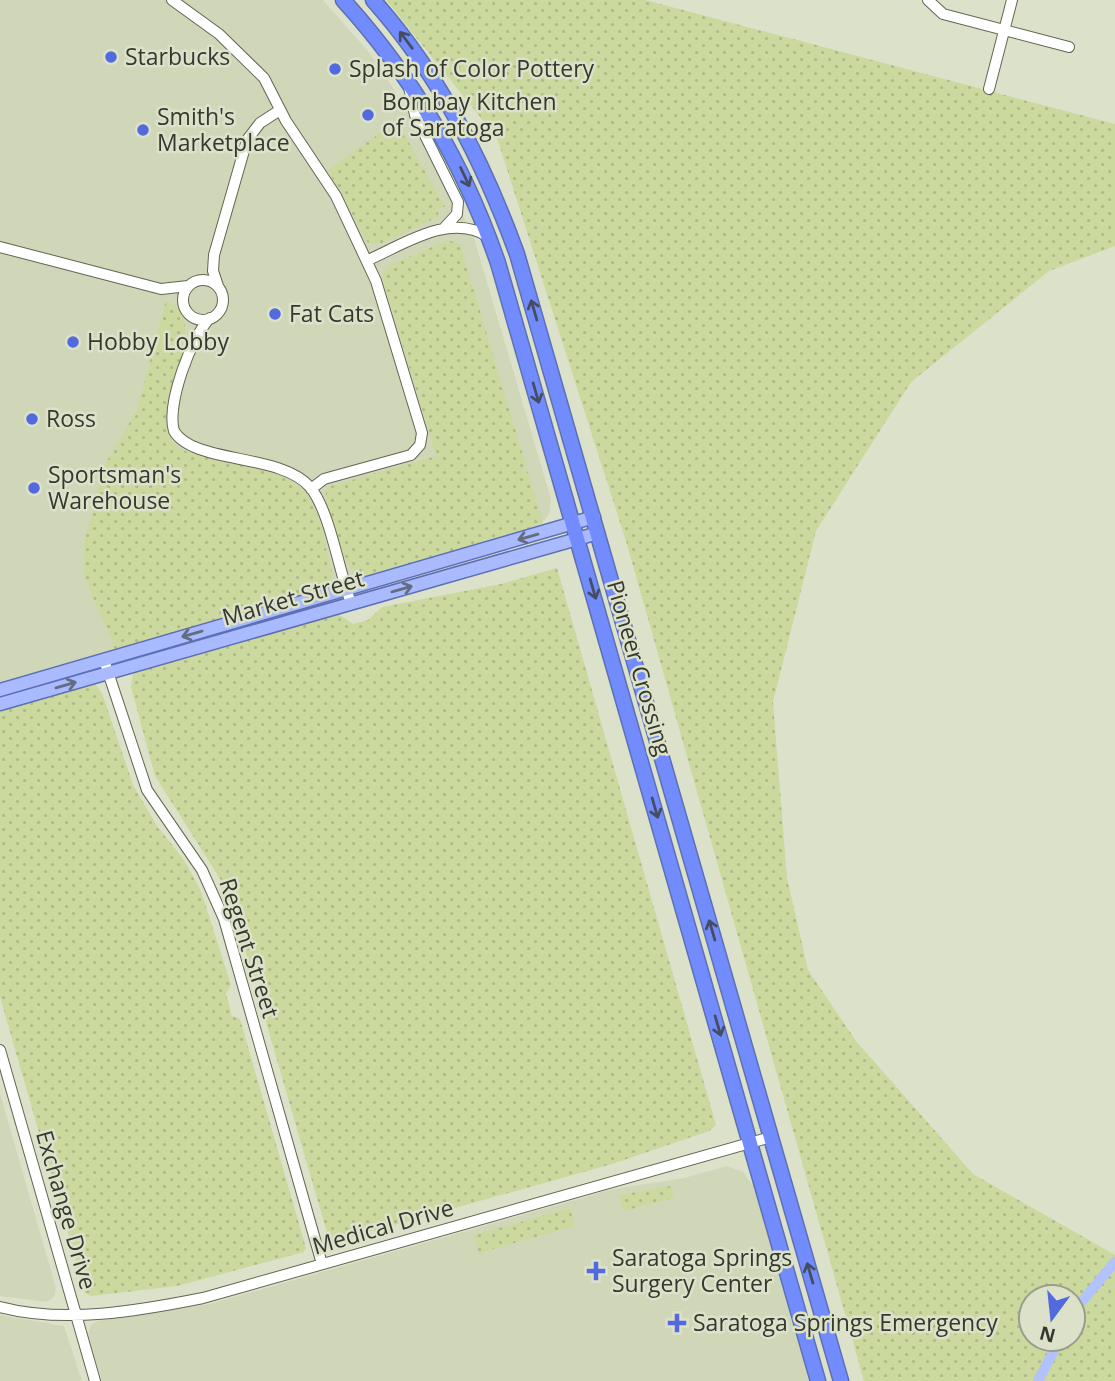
<svg xmlns="http://www.w3.org/2000/svg" width="1115" height="1381" font-family="'Open Sans',sans-serif">
<style>
.built{fill:#d0d7b9}
.green{fill:url(#green-dots);fill-rule:evenodd}
.lines{fill:none;stroke-linecap:round;stroke-linejoin:round}
.canal{stroke:#b1c2fc;stroke-width:10}
.minor-casing{stroke:#616652;stroke-width:12}
.major-casing{stroke:#5d6fb5;stroke-width:15}
.highway-casing{stroke:#5d6fb5;stroke-width:17}
.minor{stroke:#fff;stroke-width:10}
.major{stroke:#aabafe;stroke-width:12}
.highway{stroke:#728cfd;stroke-width:14}
.oneway{stroke:#454d62}
.oneway2{stroke:#646c82}
.poi-dot{fill:#5369de;stroke:#dce2ca;stroke-width:2.5}
.labels{text-anchor:middle;stroke-width:5;stroke-linejoin:round;paint-order:stroke}
.poi-label{font-size:23px;fill:#36382f;stroke:#dce2ca;text-anchor:start}
.street-label{font-size:23px;fill:#36382f;stroke:#dce2ca}
</style>
<defs>
<pattern id="green-dots" width="8" height="8" patternUnits="userSpaceOnUse" patternTransform="scale(1.75)"><rect width="8" height="8" fill="#cbd89e"/><path d="M2 2h.1M6 6h.1" fill="none" stroke="#afba88" stroke-width="1.8" stroke-linecap="round"/></pattern>
</defs>
<rect width="100%" height="100%" fill="#dce2ca"/>
<path class="built" d="M0 0H323L367 50 388 80 425 140 474 238 551 499 550 512 545 520 474 548 0 684Z
M0 1093 56 1288 54 1297 47 1302 0 1296Z
M727 1166 743 1172 754 1187 809 1381H102L88 1335 91 1325 97 1321 210 1304 613 1189 684 1178Z
M0 1315 64 1326 82 1381H0Z"/>
<path class="green" d="M386 0H645L1115 124V246L1049 271 911 382 816 531 773 702 787 878 808 970 856 1041 973 1174 1115 1255V1381H864L626 541 497 138ZM1031 1297H1073V1339H1031Z
M397 121 445 207 439 208 438 217 380 244 368 243 328 170Z
M448 240 460 244 543 523 484 545 360 580C348 574 323 505 326 491L331 486 436 456 382 276 388 266Z
M166 300 180 309C201 350 149 413 174 443 182 453 196 454 208 457 276 475 313 467 326 548 328 562 337 576 329 589L118 650 110 646 113 642 84 577V544L104 466 137 410Z
M557 568 716 1125 709 1131 612 1164 330 1243 263 1012 268 1005 262 983 254 980 224 885 155 776 131 687 133 673 338 614 353 624 368 620 382 607 501 584Z
M95 684 102 693 133 785 157 826 184 860 201 891 231 985 226 994 232 1016 240 1019 306 1248 304 1252 177 1286 91 1296 85 1293 0 997V711Z
M671 1186 674 1198 623 1211 619 1195Z
M570 1208 575 1226 479 1253 474 1235Z"/>
<g class="lines">
<path class="canal" d="M1073 1312 1115 1262
M1038 1381 1060 1339"/>
<g class="minor-casing">
<path id="minor" d="M172 0 219 34 264 78 286 121 336 196 376 281 422 433 420 445 411 455 324 479 311 489
M928 0 943 14 1069 47
M409 87 415 115 458 202 457 214 445 227
M989 89 1012 0
M0 247 161 289 188 286
M368 260C405 244 449 212 489 237
M183 300a20 20 0 1 1 40 0a20 20 0 1 1-40 0Z
M218 286 213 271 214 255 247 140 260 123 280 110
M210 318C191 337 166 405 174 431 193 464 281 453 310 487 330 511 339 572 351 603
M104 660 147 790 202 870 224 919 322 1264
M0 1050 95 1381
M0 1307C65 1324 138 1311 203 1298L771 1137"/>
</g>
<g class="major-casing">
<path id="major" d="M0 690 594 517
M0 704 598 533"/>
</g>
<g class="highway-casing">
<path id="highway" d="M343 0C414 78 464 164 498 263L818 1381
M373 0C439 74 483 161 517 254L841 1381"/>
</g>
<use href="#minor" class="minor"/>
<use href="#major" class="major"/>
<use href="#highway" class="highway"/>
</g>
<defs><path id="oneway-shaft" d="M-6 0H5M1.5-3L5.5 0L1.5 3" fill="none" stroke-width="1.6" stroke-linecap="round" stroke-linejoin="round" transform="scale(1.75)"/></defs>
<g class="oneway">
<use href="#oneway-shaft" transform="translate(406 40) rotate(-127)"/>
<use href="#oneway-shaft" transform="translate(465 177) rotate(65)"/>
<use href="#oneway-shaft" transform="translate(534 310) rotate(-106)"/>
<use href="#oneway-shaft" transform="translate(536 393) rotate(74)"/>
<use href="#oneway-shaft" transform="translate(593 589) rotate(74)"/>
<use href="#oneway-shaft" transform="translate(655 808) rotate(74)"/>
<use href="#oneway-shaft" transform="translate(712 930) rotate(-106)"/>
<use href="#oneway-shaft" transform="translate(718 1026) rotate(74)"/>
<use href="#oneway-shaft" transform="translate(810 1273) rotate(-106)"/>
</g>
<g class="oneway2">
<use href="#oneway-shaft" transform="translate(528 537) rotate(164)"/>
<use href="#oneway-shaft" transform="translate(402 589) rotate(-16)"/>
<use href="#oneway-shaft" transform="translate(192 634) rotate(164)"/>
<use href="#oneway-shaft" transform="translate(66 685) rotate(-16)"/>
</g>
<g class="poi-dot">
<circle cx="111" cy="57" r="7"/>
<circle cx="335" cy="69" r="7"/>
<circle cx="368" cy="115" r="7"/>
<circle cx="143" cy="130" r="7"/>
<circle cx="275" cy="314" r="7"/>
<circle cx="73" cy="342" r="7"/>
<circle cx="32" cy="419" r="7"/>
<circle cx="34" cy="488" r="7"/>
<path d="M592.5 1260.5h7v7h7v7h-7v7h-7v-7h-7v-7h7z"/>
<path d="M673.5 1312.5h7v7h7v7h-7v7h-7v-7h-7v-7h7z"/>
</g>
<g class="labels">
<g class="poi-label">
<text x="125" y="65">Starbucks</text>
<text x="349" y="77">Splash of Color Pottery</text>
<text x="382" y="110">Bombay Kitchen<tspan x="382" dy="26">of Saratoga</tspan></text>
<text x="157" y="125">Smith's<tspan x="157" dy="26">Marketplace</tspan></text>
<text x="289" y="322">Fat Cats</text>
<text x="87" y="350">Hobby Lobby</text>
<text x="46" y="427">Ross</text>
<text x="48" y="483">Sportsman's<tspan x="48" dy="26">Warehouse</tspan></text>
<text x="612" y="1266">Saratoga Springs<tspan x="612" dy="26">Surgery Center</tspan></text>
<text x="693" y="1331">Saratoga Springs Emergency</text>
</g>
<g class="street-label">
<text transform="translate(293 598) rotate(-16)" y="8">Market Street</text>
<text transform="translate(639 668) rotate(74)" y="8">Pioneer Crossing</text>
<text transform="translate(249 948) rotate(72)" y="8">Regent Street</text>
<text transform="translate(66 1210) rotate(74)" y="8">Exchange Drive</text>
<text transform="translate(383 1227) rotate(-16)" y="8">Medical Drive</text>
</g>
</g>
<g transform="translate(1052 1318) rotate(195)"><circle r="33" fill="#dce2ca" stroke="#9a9e8c" stroke-width="2"/>
<path d="M0-5L12 26L0 18L-12 26Z" fill="#5369de"/>
<text y="-10" font-size="19" font-weight="bold" text-anchor="middle" fill="#36382f">N</text>
</g>
</svg>
